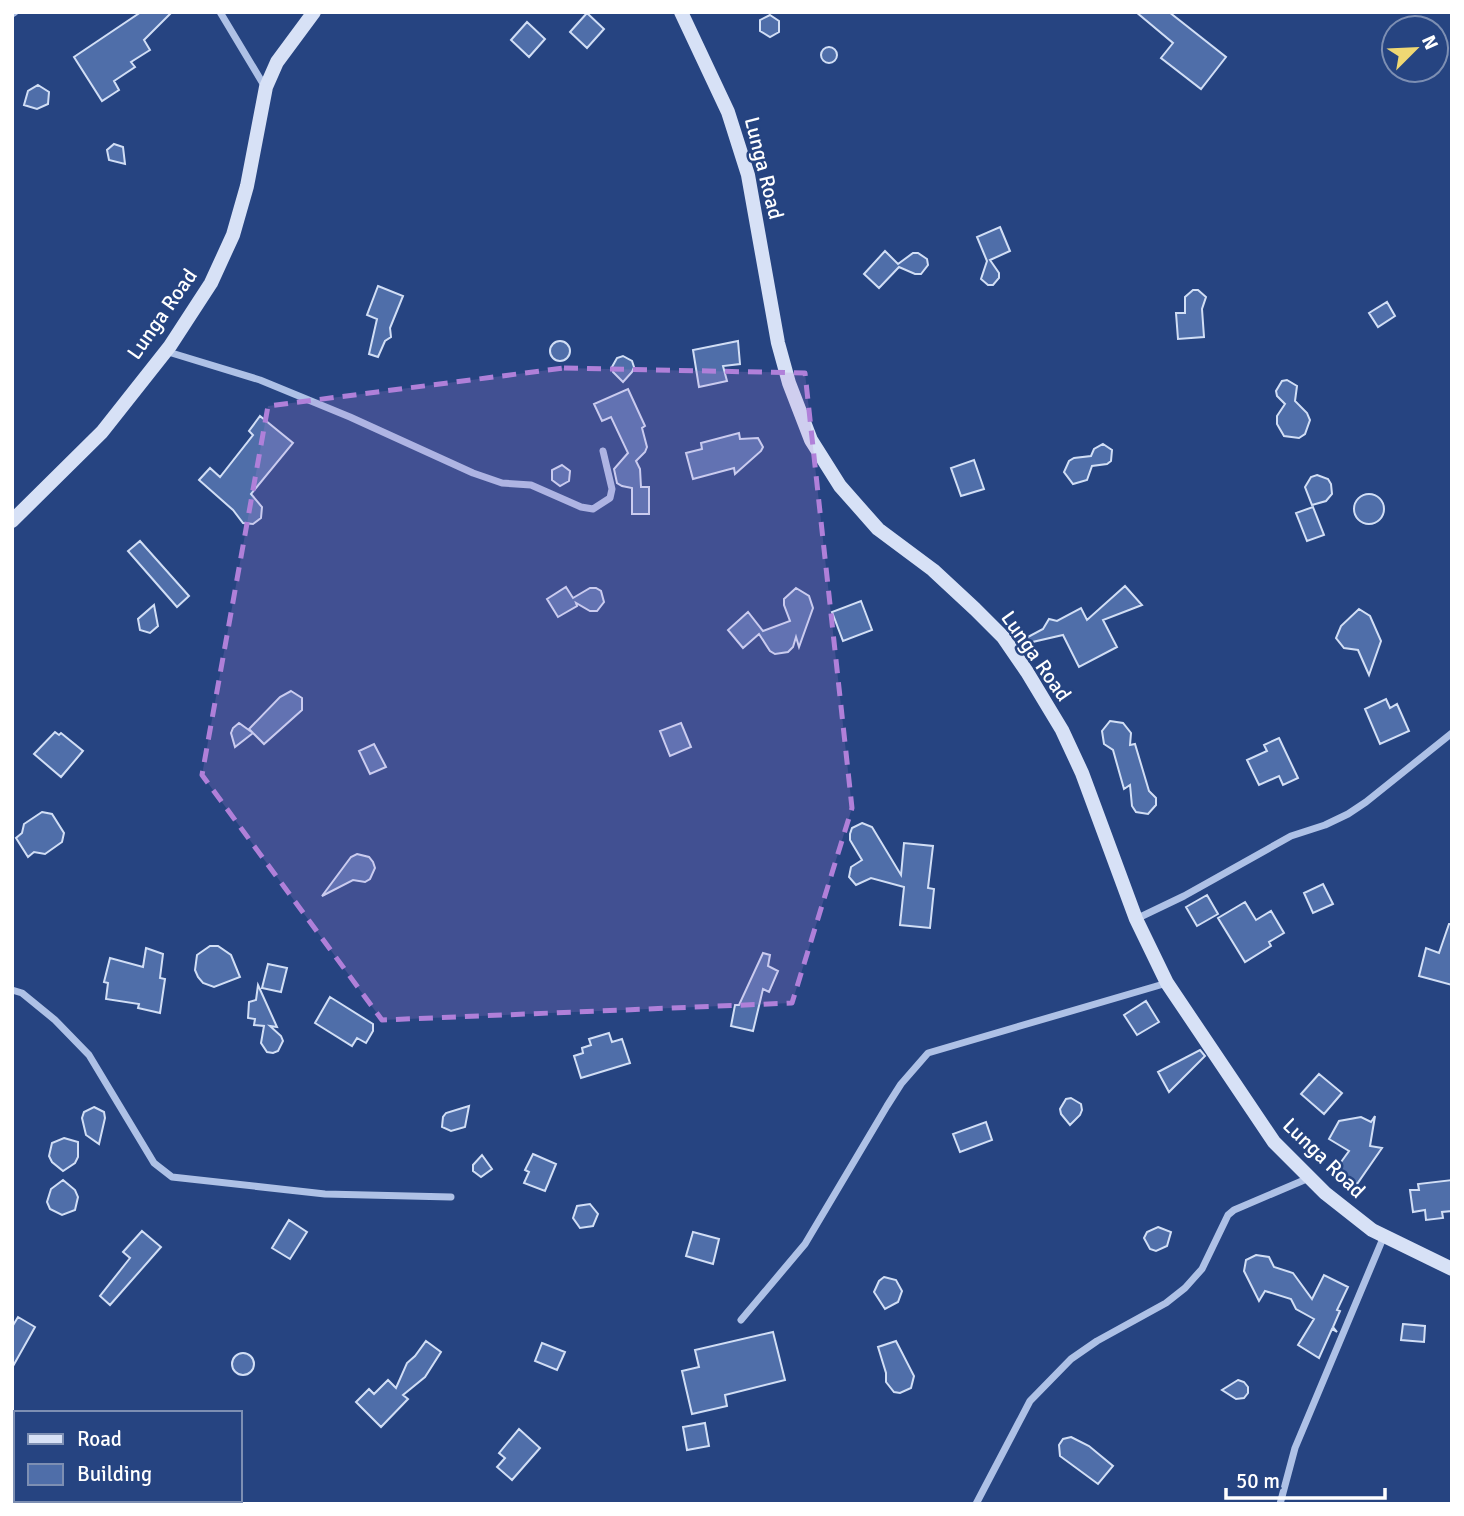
<svg xmlns="http://www.w3.org/2000/svg" width="1464" height="1516" font-family="Signika,sans-serif">
<style>
.building{fill:#4f6ea9;stroke:#d1def5;stroke-width:2}
.lines{fill:none;stroke-linecap:round;stroke-linejoin:round}
.street{stroke:#aec1e6;stroke-width:7}
.secondary{stroke:#d7e1f6;stroke-width:14}
.marked{fill:#b080d9;fill-opacity:0.2;stroke:#b080d9;stroke-width:5;stroke-dasharray:14 9;stroke-linejoin:round}
.labels{text-anchor:middle;stroke-width:5;stroke-linejoin:round;paint-order:stroke}
.street-label{font-size:21px;fill:#fff;stroke:#264481}
</style>
<rect width="100%" height="100%" fill="#264481"/>
<path class="building" d="M141 12H172L144 40 150 50 131 62 135 67 114 81 119 90 102 101 74 57Z
M1136 12H1169L1226 57 1201 89 1161 58 1173 43Z
M587 13 604 29 587 48 570 32Z
M770 15 779 21V32L770 37 760 31V20Z
M527 22 545 39 529 57 511 40Z
M821 55a8 8 0 1 1 16 0a8 8 0 1 1-16 0Z
M38 85 49 92 48 104 37 109 24 105 28 91Z
M114 144 123 147 125 164 109 160 107 150Z
M1000 227 1010 251 990 260 999 273V278L993 285H988L981 279 987 261 977 237Z
M885 251 898 264 913 253H918L927 259 928 265 921 274H915L899 267 879 288 864 274Z
M378 286 403 296 390 328 391 337 385 341 378 357 369 354 377 319 367 315Z
M1193 290H1198L1206 297 1202 309 1204 337 1178 339 1176 313H1185V297Z
M1387 302 1395 316 1378 327 1369 313Z
M550 351a10 10 0 1 1 20 0a10 10 0 1 1-20 0Z
M738 341 740 364 723 366 727 381 699 387 693 350Z
M623 356 632 361 634 367 632 372 623 382 613 372 612 367 617 358Z
M1287 380 1297 386 1295 401 1307 413 1310 420 1305 434 1299 438 1284 436 1277 424V416L1285 404 1277 396 1276 391 1282 381Z
M628 389 645 426 642 428 647 447 645 452 636 461 640 469 641 487H649V514H632V488L622 486 617 483 614 469 628 453 611 417 602 421 594 404Z
M260 416 293 443 251 494 262 507 261 518 253 524 243 523 233 510 199 480 210 468 220 477 253 435 249 431Z
M739 433 740 439 758 438 763 447 761 451 735 474 734 468 693 479 686 453 702 449 701 443Z
M1103 444 1112 450 1111 461 1107 464 1092 466 1087 480 1073 484 1064 472 1069 461 1074 458 1091 456 1094 449Z
M974 460 984 489 961 496 951 468Z
M562 465 570 471 569 481 560 486 552 480V470Z
M1317 475 1328 479 1331 484 1332 494 1326 501 1312 505 1305 487 1311 477Z
M1354 509a15 15 0 1 1 30 0a15 15 0 1 1-30 0Z
M1313 507 1324 535 1307 541 1296 513Z
M140 541 189 596 177 607 128 551Z
M1125 586 1142 605 1103 620 1117 647 1079 667 1063 635 1028 643 1026 638 1043 629 1049 619 1057 621 1081 608 1087 620Z
M566 587 573 598 590 588H596L601 591 604 602 597 611H590L576 603 577 606 558 617 547 599Z
M796 588 809 596 813 608 799 647 796 637 793 647 788 652 775 654 770 651 759 634 743 648 728 630 748 612 763 631 790 621 784 605V599Z
M861 601 872 630 843 641 832 612Z
M154 605 158 626 150 633 140 630 138 619Z
M1359 609 1370 616 1381 641 1369 675 1358 650 1344 648 1336 638 1341 626Z
M291 691 302 698V710L264 744 253 733 235 747 231 733 233 728 239 723 253 733 249 729 280 697Z
M1386 699 1390 708 1397 704 1409 731 1380 744 1365 709Z
M1110 721 1123 723 1131 733 1130 745 1135 744 1149 791 1156 798V805L1148 814 1136 812 1132 806 1130 785 1124 789 1113 750 1104 744 1102 731Z
M681 723 691 747 670 756 660 731Z
M55 732 59 735 61 733 83 751 61 777 34 754Z
M1279 738 1298 778 1283 785 1279 776 1259 785 1247 760 1267 751 1264 745Z
M374 744 386 767 370 774 359 751Z
M42 812 52 814 64 833 62 842 45 854 34 852 28 857 16 838 22 833 24 824Z
M862 823 872 827 901 875 904 843 933 846 928 888 934 889 930 928 900 925 904 887 871 878 856 885 849 877 851 867 862 860 850 840V834L852 828Z
M357 854 369 857 373 862 375 868 370 879 365 882 353 880 322 896 351 857Z
M1323 884 1333 904 1313 913 1304 893Z
M1207 895 1218 914 1197 926 1186 907Z
M1245 902 1256 920 1271 911 1284 933 1269 942 1271 946 1245 962 1218 918Z
M1449 924H1452V985L1419 976 1426 948 1439 953Z
M210 946H218L231 955 240 977 214 987 203 983 198 977 195 970 197 955Z
M146 948 163 954 160 978 165 979 160 1013 138 1008 139 1004 106 999 108 983 104 982 110 958 143 967Z
M763 953 770 955 768 966 778 971 769 992 763 989 753 1031 731 1026 735 1005H739Z
M268 964 287 968 281 992 262 988Z
M258 985 277 1027 270 1026 281 1036 283 1041 278 1051 273 1053 267 1052 261 1043 264 1026 254 1025 255 1019 248 1018 249 1002 256 1000Z
M330 997 373 1024V1031L366 1043 357 1038 352 1046 315 1023Z
M1146 1001 1159 1022 1137 1035 1124 1015Z
M609 1033 612 1042 622 1039 630 1063 581 1078 574 1056 583 1053 582 1048 591 1045 589 1039Z
M1200 1050 1205 1056 1169 1092 1158 1072Z
M1319 1074 1342 1093 1324 1114 1301 1094Z
M1071 1098 1081 1104 1082 1110 1080 1115 1070 1125 1061 1114 1060 1109 1066 1099Z
M469 1106 465 1127 451 1131 442 1127 443 1117 446 1113Z
M94 1107 104 1112 105 1118 99 1144 86 1135 82 1118 84 1112Z
M1375 1116 1370 1146 1382 1148 1357 1184 1336 1169 1349 1151 1329 1139 1339 1121 1361 1117 1371 1122Z
M986 1122 992 1140 960 1152 953 1134Z
M64 1138 78 1142V1157L75 1163 63 1171 52 1162 49 1156 52 1143Z
M533 1154 556 1164 545 1191 524 1183 529 1172 525 1170Z
M482 1155 492 1169 481 1177 473 1171V1165Z
M63 1180 75 1190 78 1197 75 1210 62 1215 50 1209 47 1202 51 1189Z
M1452 1180V1211L1442 1212 1443 1218 1426 1220 1425 1210 1413 1212 1410 1190H1419L1418 1184Z
M590 1204 598 1214 593 1226 580 1228 573 1218 577 1206Z
M289 1220 307 1232 290 1259 272 1248Z
M1158 1227 1171 1232 1167 1246 1156 1251 1150 1249 1144 1238 1147 1232Z
M142 1231 161 1247 110 1305 100 1296 130 1258 123 1252Z
M693 1232 719 1239 713 1264 686 1256Z
M1256 1255 1269 1257 1274 1267 1293 1273 1312 1299 1324 1275 1348 1287 1337 1310 1340 1311 1333 1327 1337 1332 1332 1329 1319 1358 1298 1345 1314 1319 1296 1309 1291 1299 1265 1291 1259 1301 1244 1271 1246 1260Z
M884 1277 896 1280 902 1291 898 1302 885 1309 874 1292 879 1281Z
M18 1317 35 1327 12 1368V1327Z
M1403 1324 1425 1326 1424 1342 1401 1340Z
M773 1332 785 1380 725 1395 727 1406 692 1414 682 1371 699 1367 695 1350Z
M426 1341 441 1352 425 1377 403 1395 408 1399 381 1427 356 1402 369 1389 374 1394 388 1380 396 1388 407 1363 415 1356Z
M896 1341 914 1376 911 1388 900 1393 894 1392 886 1382V1373L878 1347Z
M542 1343 565 1352 557 1370 535 1361Z
M232 1364a11 11 0 1 1 22 0a11 11 0 1 1-22 0Z
M1238 1380 1244 1382 1248 1387V1393L1244 1398 1236 1399 1222 1390Z
M705 1423 709 1446 687 1450 683 1427Z
M519 1429 540 1448 512 1480 497 1467 505 1458 499 1453Z
M1071 1437 1089 1446 1113 1466 1098 1484 1060 1456 1059 1445 1063 1439Z"/>
<g class="lines">
<path class="street" d="M220 12 265 87
M12 14 15 12
M165 351 260 380 350 417 473 473 502 483 531 485 581 507 593 509 610 498 612 489 603 451
M1136 919 1184 896 1291 836 1325 825 1348 814 1366 802 1452 733
M12 990 22 993 55 1020 89 1055 154 1163 172 1177 325 1194 451 1197
M741 1320 805 1244 887 1106 901 1084 928 1053 1167 983
M142 1504 145 1500
M976 1504 1030 1401 1071 1359 1097 1341 1166 1303 1185 1288 1202 1269 1228 1215 1234 1210 1309 1178
M1280 1504 1295 1448 1384 1236"/>
<path class="secondary" d="M681 12 728 112 748 175 778 343 789 383 811 440 840 486 878 529 933 570 975 609 1003 637 1027 672 1062 730 1082 773 1136 919 1167 983 1274 1142 1325 1193 1372 1230 1452 1269
M12 521 102 432 170 346 211 283 233 235 247 186 266 87 277 62 314 12"/>
</g>
<path class="marked" d="M564 368 805 373 852 808 792 1003 382 1020 202 775 268 406Z"/>
<g class="labels">
<g class="street-label">
<text transform="translate(764 168) rotate(76)" y="7">Lunga Road</text>
<text transform="translate(162 314) rotate(-55)" y="7">Lunga Road</text>
<text transform="translate(1036 656) rotate(55)" y="7">Lunga Road</text>
<text transform="translate(1324 1158) rotate(44)" y="7">Lunga Road</text>
</g>
</g>
<rect width="1464" height="1516" fill="none" stroke="#ffffff" stroke-width="28"/>
<rect x="14" y="1411" width="228" height="91" fill="#264481" stroke="#7d8fb3" stroke-width="2"/>
<rect x="28" y="1434" width="35" height="10" fill="#d7e1f6" stroke="#7d8fb3" stroke-width="2"/>
<text x="77" y="1446" font-size="21" fill="#ffffff">Road</text>
<rect x="28" y="1464" width="35" height="21" fill="#4f6ea9" stroke="#7d8fb3" stroke-width="2"/>
<text x="77" y="1481" font-size="21" fill="#ffffff">Building</text>
<g transform="translate(1415 49) rotate(66)"><circle r="33" fill="#264481" stroke="#7d8fb3" stroke-width="2"/>
<path d="M0-5L12 26L0 18L-12 26Z" fill="#efd873"/>
<text y="-10" font-size="19" font-weight="bold" text-anchor="middle" fill="#ffffff">N</text>
</g>
<path d="M1226 1488v10h159v-10" fill="none" stroke="#ffffff" stroke-width="3.5"/>
<text x="1236" y="1488" font-size="21" fill="#ffffff" stroke="#264481" stroke-width="5" paint-order="stroke">50 m</text>
</svg>
